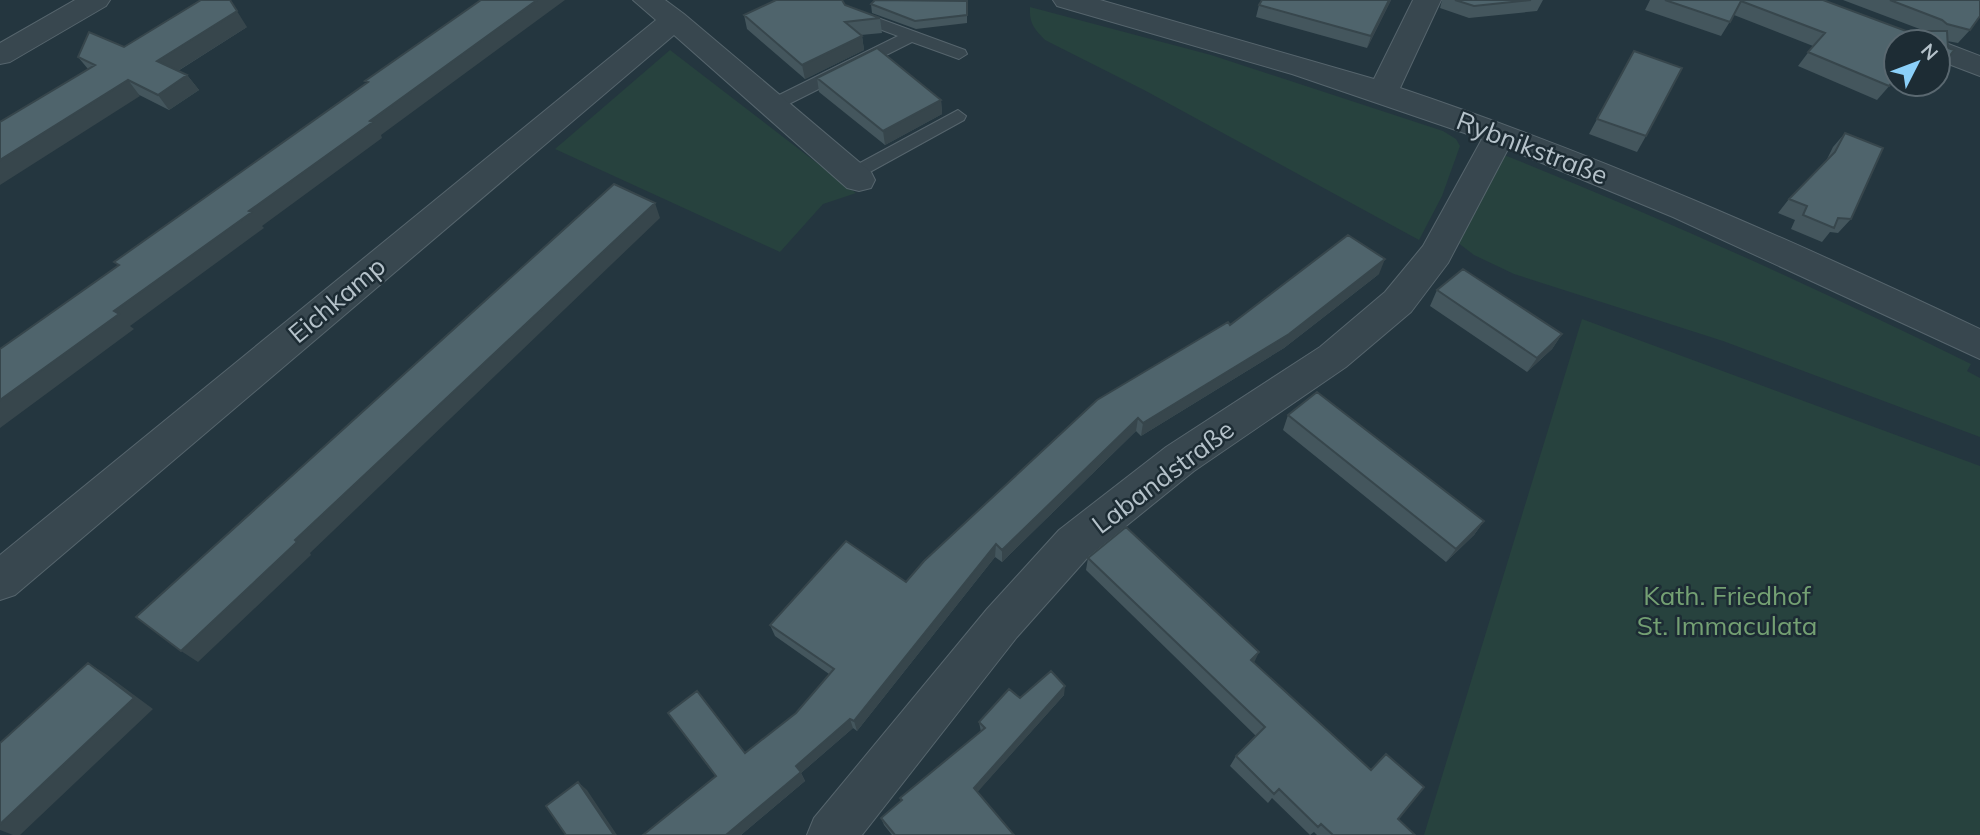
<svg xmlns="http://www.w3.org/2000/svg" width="1980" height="835" font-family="Mulish,sans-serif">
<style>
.green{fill:#27423e}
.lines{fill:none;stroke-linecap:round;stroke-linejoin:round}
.lane-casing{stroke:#56656d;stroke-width:2}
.street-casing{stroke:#56656d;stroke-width:2}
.lane{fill:#38474f;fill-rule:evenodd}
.street{fill:#38474f;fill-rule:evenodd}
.wall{fill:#44565d}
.shaded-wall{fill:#37464c}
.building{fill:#4f646c;stroke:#37464c;stroke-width:2}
.labels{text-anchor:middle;stroke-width:5;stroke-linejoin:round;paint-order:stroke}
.street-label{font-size:26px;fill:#b5c2ca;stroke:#1d2c34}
.park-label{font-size:26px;fill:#74a073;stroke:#1d2c34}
</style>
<rect width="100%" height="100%" fill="#24363f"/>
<path class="green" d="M1030 7 1211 55 1443 131 1456 139 1460 146 1442 196 1419 240 1144 90 1045 40C1034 29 1029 23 1030 7Z
M670 50 856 193 823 204 780 252 555 149Z
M1504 155C1663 218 1818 289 1971 364L1967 371 1980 378V437L1723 341 1514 274 1474 255 1457 242Z
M1582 319 1980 466V835H1424Z"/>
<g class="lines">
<g class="lane-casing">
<path id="lane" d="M856 10 965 50 967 54 959 59 912 42 779 109H767L765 105 767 101 898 36 850 18 848 15 850 12Z
M958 110 966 116 964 120 859 178 853 180 844 174 847 170Z"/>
</g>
<g class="street-casing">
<path id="street" d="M75 0H110L106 6 10 62 0 64V43Z
M633 0H665L684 14 871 172 875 180 871 188 859 191 847 188 674 35 15 595 0 600V555L656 20Z
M1053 0H1100L1374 79 1413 0H1441L1400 88C1599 155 1790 239 1980 329V359L1673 217 1508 149 1448 263 1411 312 1346 367 1194 471 1089 556 1017 637 862 835H807L814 818 987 609 1059 530 1166 447 1320 347 1385 292 1423 246 1482 139 1292 74 1057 6Z
M1938 40 1980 56V76L1938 60V42H1929Z"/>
</g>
<use href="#lane" class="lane"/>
<use href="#street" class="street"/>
</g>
<path class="wall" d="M1391 0 1367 48 1256 17 1259 5Z
M1442 0H1543L1537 11 1469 18 1440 8Z
M1650 0H1823L1906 31H1925L1843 0H1980L1970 30 1958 43 1947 41 1896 42V84H1929L1921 93 1891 84 1877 100 1798 66 1813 46 1734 15 1721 36 1645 10Z
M967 1V23L916 29 872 13 871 4Z
M845 5 880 18 882 33 861 35 862 36 864 50 805 79 747 29 744 15Z
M247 27 178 71 187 75 199 90 169 110 88 69 78 57Z
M1634 51 1646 136 1637 152 1589 134Z
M817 78 941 100 942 114 885 145 819 92Z
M1845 133 1851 219 1838 233 1830 232 1822 242 1791 229 1795 220 1778 213 1789 199 1826 161 1833 147Z
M1379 274 1284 348 1141 436 1136 431 1002 562 995 557 857 731 853 728 801 773 805 781 741 835H643L716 777 668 713 745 753 796 713 829 674 775 636 770 625 906 582 1230 325Z
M1437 290 1562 334 1552 349 1527 372 1430 306Z
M1288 415 1484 521 1474 535 1446 562 1283 430Z
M1088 558 1254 663 1398 819 1415 835H1317L1314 832 1310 835 1272 798 1268 803 1230 766 1236 756 1256 736 1086 570Z
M1064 695 977 792 1014 835H892L884 825 881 818 901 801 900 798 981 732 979 722 1020 698Z"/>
<path class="shaded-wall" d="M230 0 247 27 168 77 157 61Z
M537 0H565L381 135 382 138 262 226 264 228 130 326 134 329 0 428V400L114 311 370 121Z
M1389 0H1391L1367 48 1371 36Z
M862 36 864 50 805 79 802 65Z
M187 75 199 90 169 110 158 95Z
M128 80 140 96 0 185V160Z
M941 100 942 114 885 145 883 131Z
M655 203 660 218 310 553 311 555 198 662 181 651 295 540Z
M1385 259 1379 274 1284 348 1141 436 1143 423Z
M1562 334 1552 349 1527 372 1537 358Z
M1138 418 1136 431 1002 562V550Z
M1484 521 1474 535 1446 562 1456 549Z
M996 544 995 557 857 731 854 721Z
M1259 652 1254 663 1251 660Z
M88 663 107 675 153 709 20 835H13L0 830V824Z
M1065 686 1064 695 974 796V788Z
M850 719 853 728 801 773 805 781 741 835H726L796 766Z
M578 782 587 790 617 835H614Z"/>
<path class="building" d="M201 0H230L237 11 157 61 187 75 158 95 128 80 0 160V122L95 65 78 57 89 32 124 47Z
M481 0H537L370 121 373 122 249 211 252 212 114 311 119 314 0 400V349L119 265 114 262 368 82 365 81Z
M776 0H842L845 5 880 18 845 22 862 36 802 65 744 15Z
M875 0 967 1V15L915 21 871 4Z
M1262 0H1389L1371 36 1259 5Z
M1455 0H1531L1474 6Z
M1665 0H1823L1906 31H1947L1948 48 1954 50 1938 72V42H1896V77L1889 86 1808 52 1825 33 1741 1 1730 22Z
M1890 0H1980V16L1970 30 1947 24 1942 20Z
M877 48 941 100 883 131 817 78Z
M1634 51 1682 68 1646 136 1597 119Z
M1845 133 1883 148 1851 219 1838 218 1834 228 1803 215 1807 206 1789 199 1835 152Z
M614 184 655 203 295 540 297 542 181 651 136 617Z
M1348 235 1385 259 1289 334 1143 423 1138 418 1002 550 996 544 854 721 850 719 796 766 801 772 726 835H643L716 776 668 713 697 691 745 753 796 713 834 669 770 625 846 541 906 582 924 561 1097 400 1228 322 1230 325Z
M1463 269 1562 334 1537 358 1437 290Z
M1317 392 1484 521 1456 549 1288 415Z
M1126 527 1259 652 1251 660 1371 770 1386 754 1424 787 1398 819 1415 835H1333L1321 824 1318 827 1279 789 1274 794 1236 756 1265 727 1088 558Z
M88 663 134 698 0 824V743Z
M1051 671 1065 686 974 788 1014 835H895L881 818 902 800 900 798 985 728 979 722 1009 689 1020 698Z
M578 782 614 835H566L546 806Z"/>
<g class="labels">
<g class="street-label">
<text transform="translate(1532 148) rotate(21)" y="9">Rybnikstraße</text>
<text transform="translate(337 300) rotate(-40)" y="9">Eichkamp</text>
<text transform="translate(1163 477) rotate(-37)" y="9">Labandstraße</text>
</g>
<g class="park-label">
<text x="1727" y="605">Kath. Friedhof<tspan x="1727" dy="30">St. Immaculata</tspan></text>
</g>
</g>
<g transform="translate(1917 63) rotate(48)"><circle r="33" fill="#1d2c34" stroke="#5a6870" stroke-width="2"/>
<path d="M0-5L12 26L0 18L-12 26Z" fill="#8bd0f9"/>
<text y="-10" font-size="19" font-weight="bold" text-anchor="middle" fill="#b5c2ca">N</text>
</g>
</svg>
